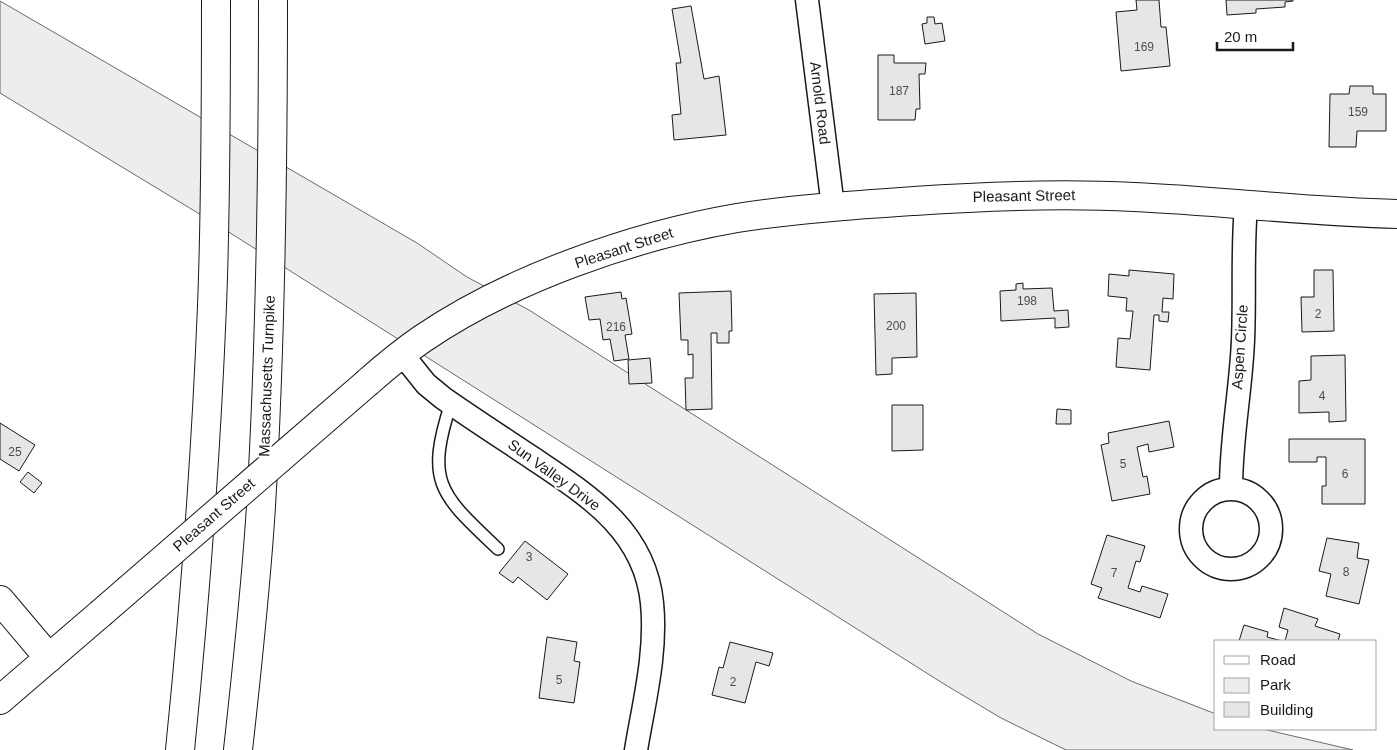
<svg xmlns="http://www.w3.org/2000/svg" width="1397" height="750" font-family="Helvetica,sans-serif">
<style>
.green{fill:#ededed;stroke:#6a6a6a}
.building{fill:#e6e6e6;stroke:#1a1a1a}
.lines{fill:none;stroke-linecap:round;stroke-linejoin:round}
.service-casing{stroke:#1a1a1a;stroke-width:14}
.minor-casing{stroke:#1a1a1a;stroke-width:25}
.tertiary-casing{stroke:#1a1a1a;stroke-width:30}
.secondary-casing{stroke:#1a1a1a;stroke-width:30}
.motorway-casing{stroke:#1a1a1a;stroke-width:30}
.service{stroke:#fff;stroke-width:11}
.minor{stroke:#fff;stroke-width:22}
.tertiary{stroke:#fff;stroke-width:28}
.secondary{stroke:#fff;stroke-width:28}
.motorway{stroke:#fff;stroke-width:28}
.secondary-bridge-casing{stroke:#1a1a1a;stroke-width:30;stroke-linecap:butt}
.secondary-bridge{stroke:#fff;stroke-width:28}
.labels{text-anchor:middle;stroke-width:4;stroke-linejoin:round;paint-order:stroke}
.number-label{font-size:12px;fill:#4d4d4d}
.street-label{font-size:15px;fill:#1a1a1a;stroke:#fff}
</style>
<rect width="100%" height="100%" fill="#fff"/>
<path class="green" d="M0 1 417 243 467 277 529 310 1038 634 1131 681 1216 714V729H1263L1353 750H1066L1001 718 944 684 216 224 0 93Z"/>
<path class="building" d="M1136 0H1159L1161 27H1166L1170 66 1121 71 1116 12 1137 10Z
M1226 0H1293V1L1285 2V7L1256 9V13L1227 15Z
M691 6 704 79 719 76 726 135 674 140 672 115 681 114 676 63H681L672 9Z
M927 17H934L935 24 942 23 945 41 925 44 922 24 927 23Z
M878 55H894V63H926L925 74H919L920 109H916L915 120H878Z
M1350 86H1373V94H1386V131H1357L1356 147H1329L1330 94H1349Z
M1129 270 1174 274 1173 299 1163 298 1162 312H1169L1168 322 1159 321V315H1154L1150 370 1116 367 1118 338 1130 339 1133 311H1126L1127 298 1108 296 1109 274 1129 276Z
M1314 270H1333L1334 331 1302 332 1301 297H1314Z
M1023 283V289L1052 288 1054 311 1068 310 1069 327 1055 328V318L1001 321 1000 291 1016 290V284Z
M731 291 732 331H729V343H717V333H711L712 409 686 410 685 378H693V354L688 355V340H681L679 293Z
M621 292 622 299 626 298 632 334 625 335 629 359 614 361 610 339 603 340 600 319 589 320 585 297Z
M916 293 917 357 892 358V374L876 375 874 294Z
M1345 355 1346 421 1329 422V412L1299 413V381L1311 380V356Z
M650 358 652 383 629 384 628 360Z
M892 405H923V450L892 451Z
M1057 409 1071 410V424H1056Z
M1169 421 1174 447 1149 452 1148 444 1137 447 1143 477 1147 476 1150 494 1112 501 1101 445 1109 443 1108 433Z
M0 423 35 445 19 471 0 459Z
M1289 439H1365V504H1322V486H1326V457H1317V462H1289Z
M28 472 42 483 34 493 20 482Z
M1107 535 1145 546 1140 562 1136 561 1128 588 1140 592 1142 586 1168 594 1160 618 1098 598 1102 588 1091 584Z
M1327 538 1359 543 1357 558 1369 560 1359 604 1326 596 1331 574 1319 571Z
M525 541 568 574 547 600 518 577 513 583 499 573Z
M1284 608 1318 619 1315 626 1340 634 1338 641H1285L1288 630 1279 627Z
M1244 625 1268 632 1267 637 1282 641H1239Z
M547 637 577 642 574 661 580 662 574 703 539 698Z
M730 642 773 653 769 666 756 662 745 703 712 695 719 667 723 668Z"/>
<g class="lines">
<g class="service-casing">
<path id="service" d="M451 403C425 483 440 494 498 549"/>
</g>
<g class="minor-casing">
<path id="minor" d="M807 0 833 207
M402 354 426 384 443 398C473 419 504 439 534 459 589 496 645 531 652 603 657 652 644 702 636 750
M1231 488C1231 437 1241 390 1243 340 1245 295 1242 251 1246 206
M1191 529a40 40 0 1 1 80 0a40 40 0 1 1-80 0Z"/>
</g>
<g class="tertiary-casing">
<path id="tertiary" d="M0 600 49 658"/>
</g>
<g class="secondary-casing">
<path id="secondary" d="M368 382C385 367 403 352 422 339 510 279 633 236 737 218 795 209 855 205 914 201 987 196 1060 193 1134 197 1222 201 1309 212 1397 214
M0 700 100 614"/>
</g>
<g class="motorway-casing">
<path id="motorway" d="M180 750C195 602 206 454 212 306 216 204 216 102 216 0
M238 750C247 669 256 587 261 506 271 337 273 169 273 0"/>
</g>
<use href="#service" class="service"/>
<use href="#minor" class="minor"/>
<use href="#tertiary" class="tertiary"/>
<use href="#secondary" class="secondary"/>
<use href="#motorway" class="motorway"/>
<g class="secondary-bridge-casing">
<path id="secondary-bridge" d="M100 614 368 382"/>
</g>
<use href="#secondary-bridge" class="secondary-bridge"/>
</g>
<g class="labels">
<g class="number-label">
<text x="1144" y="51">169</text>
<text x="899" y="95">187</text>
<text x="1358" y="116">159</text>
<text x="1027" y="305">198</text>
<text x="1318" y="318">2</text>
<text x="896" y="330">200</text>
<text x="616" y="331">216</text>
<text x="1322" y="400">4</text>
<text x="15" y="456">25</text>
<text x="1123" y="468">5</text>
<text x="1345" y="478">6</text>
<text x="529" y="561">3</text>
<text x="1346" y="576">8</text>
<text x="1114" y="577">7</text>
<text x="559" y="684">5</text>
<text x="733" y="686">2</text>
</g>
<g class="street-label">
<text transform="translate(820 103) rotate(83)" y="5">Arnold Road</text>
<text transform="translate(1024 196) rotate(-1)" y="5">Pleasant Street</text>
<text transform="translate(624 248) rotate(-18)" y="5">Pleasant Street</text>
<text transform="translate(1240 347) rotate(-86)" y="5">Aspen Circle</text>
<text transform="translate(267 376) rotate(-88)" y="5">Massachusetts Turnpike</text>
<text transform="translate(554 475) rotate(36)" y="5">Sun Valley Drive</text>
<text transform="translate(214 515) rotate(-41)" y="5">Pleasant Street</text>
</g>
</g>
<rect x="1214" y="640" width="162" height="90" fill="#ffffff" stroke="#a3a3a3"/>
<rect x="1224" y="656" width="25" height="8" fill="#ffffff" stroke="#a3a3a3"/>
<text x="1260" y="665" font-size="15" fill="#1a1a1a">Road</text>
<rect x="1224" y="678" width="25" height="15" fill="#ededed" stroke="#a3a3a3"/>
<text x="1260" y="690" font-size="15" fill="#1a1a1a">Park</text>
<rect x="1224" y="702" width="25" height="15" fill="#e6e6e6" stroke="#a3a3a3"/>
<text x="1260" y="715" font-size="15" fill="#1a1a1a">Building</text>
<path d="M1217 42v8h76v-8" fill="none" stroke="#1a1a1a" stroke-width="2.5"/>
<text x="1224" y="42" font-size="15" fill="#1a1a1a" stroke="#ffffff" stroke-width="4" paint-order="stroke">20 m</text>
</svg>
